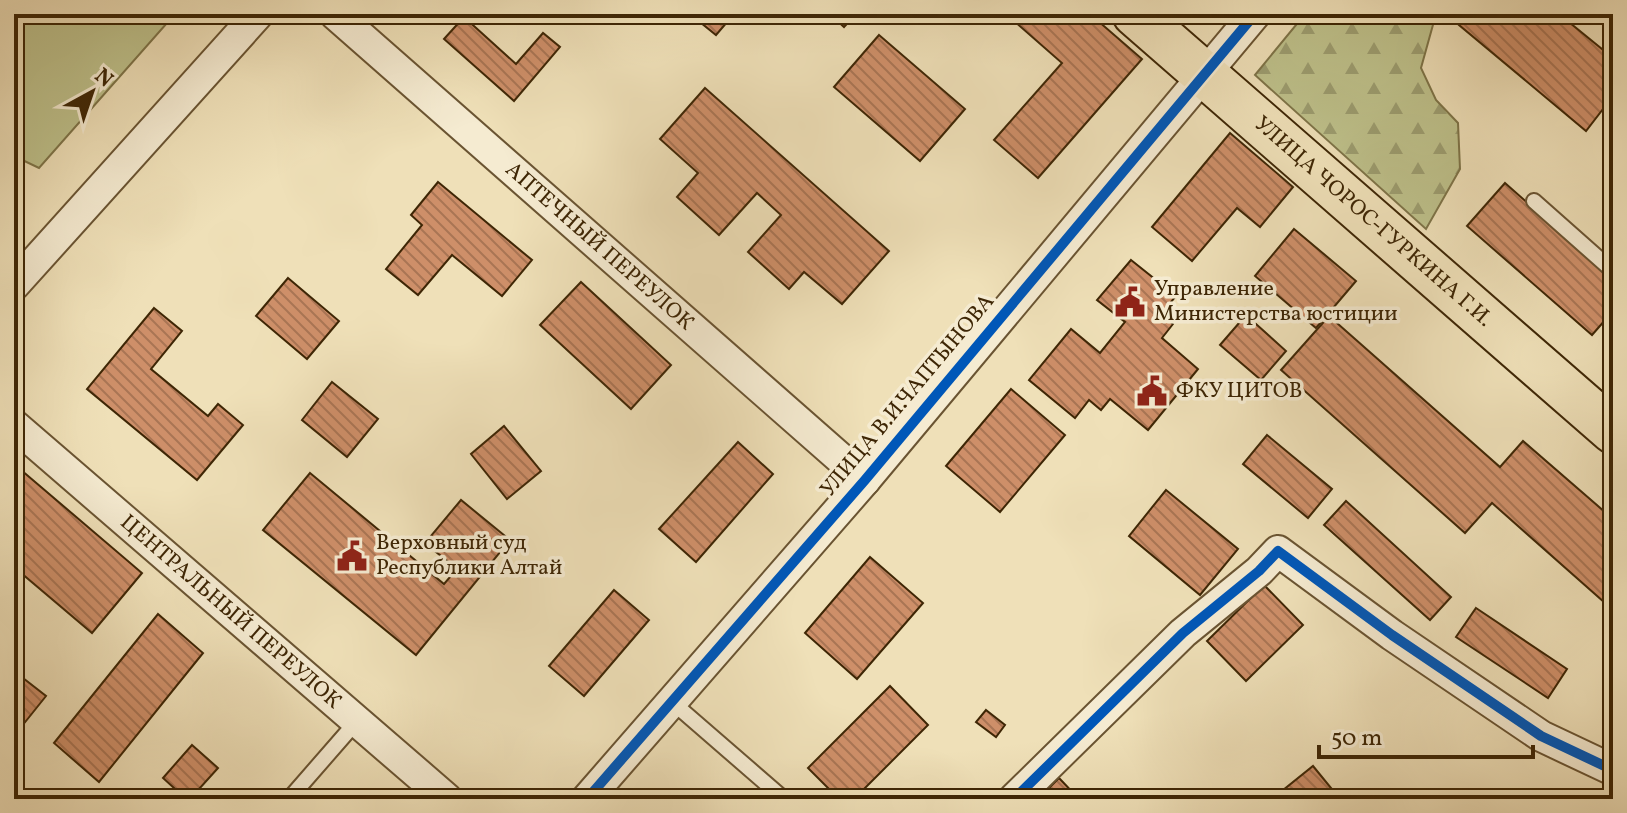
<svg xmlns="http://www.w3.org/2000/svg" width="1627" height="813" font-family="Vollkorn,serif">
<defs>
<pattern id="forest-firs" width="22" height="20" patternUnits="userSpaceOnUse" patternTransform="scale(2)"><rect width="22" height="20" fill="#bec18b"/><path d="M5 1l3.5 6h-7zM16 11l3.5 6h-7z" fill="#9c9d70"/></pattern>
<pattern id="building-back-hatch" width="6" height="6" patternUnits="userSpaceOnUse" patternTransform="scale(2)"><rect width="6" height="6" fill="#ce8f69"/><path d="M-1 5l2 2M0 0l6 6M5-1l2 2" fill="none" stroke="#a97554"/></pattern>
</defs>
<rect width="100%" height="100%" fill="#efe0b8"/>
<filter id="stains"><feTurbulence type="fractalNoise" baseFrequency=".0025" numOctaves="4"/><feColorMatrix values="0 0 0 0 .2 0 0 0 0 .09 0 0 0 0 .02 0 0 0 .5 -.17"/></filter>
<radialGradient id="worn" r=".72"><stop offset=".6" stop-color="#630" stop-opacity="0"/><stop offset="1" stop-color="#630" stop-opacity=".3"/></radialGradient>
<path fill="#bec18b" stroke="#7e7448" stroke-width="2" d="M14,14H175L39,168L14,156Z"/>
<path fill="url(#forest-firs)" stroke="#7e7448" stroke-width="2" d="M1305,14H1436L1421,68L1436,100L1458,123L1460,169L1426,229L1255,75Z"/>
<g fill="url(#building-back-hatch)" stroke="#3e2605" stroke-width="2">
<path d="M690,14H734L716,35Z"/>
<path d="M830,14H856L844,27Z"/>
<path d="M1006,14H1090L1142,59L1038,178L994,140L1062,63Z"/>
<path d="M1467,14H1559L1613,58V96L1586,131L1459,25Z"/>
<path d="M464,17L516,64L543,33L560,47L514,101L444,39Z"/>
<path d="M879,35L965,109L920,161L834,87Z"/>
<path d="M705,88L889,251L842,304L804,272L789,289L748,252L781,215L757,193L719,235L677,197L698,173L660,139Z"/>
<path d="M1230,133L1293,187L1260,227L1237,208L1192,261L1152,227Z"/>
<path d="M438,182L532,260L502,296L452,255L418,295L386,269L422,225L411,215Z"/>
<path d="M1505,183L1613,278V311L1592,335L1467,226Z"/>
<path d="M1294,229L1356,281L1316,328L1255,276Z"/>
<path d="M1131,260L1176,296L1161,314L1173,324L1162,338L1198,369L1148,430L1110,399L1101,410L1089,400L1075,418L1029,380L1071,329L1100,353L1125,322L1097,300Z"/>
<path d="M288,278L339,321L307,359L256,316Z"/>
<path d="M581,282L671,365L631,409L540,325Z"/>
<path d="M154,308L182,331L151,369L208,416L218,404L243,425L197,480L87,389Z"/>
<path d="M1246,315L1286,351L1261,380L1220,345Z"/>
<path d="M1329,316L1500,467L1523,441L1613,519V610L1492,503L1465,533L1281,370Z"/>
<path d="M332,382L378,419L347,457L302,420Z"/>
<path d="M1011,389L1065,435L1000,512L946,466Z"/>
<path d="M504,426L541,471L507,499L471,454Z"/>
<path d="M1267,435L1332,489L1308,518L1243,464Z"/>
<path d="M738,442L773,474L696,562L659,529Z"/>
<path d="M14,464L142,573L92,633L14,567Z"/>
<path d="M310,473L444,584L457,569L425,543L461,500L510,540L416,655L263,530Z"/>
<path d="M1166,490L1238,549L1200,595L1129,536Z"/>
<path d="M1346,501L1451,597L1430,620L1324,525Z"/>
<path d="M870,557L923,603L857,679L805,633Z"/>
<path d="M1264,585L1303,625L1246,681L1207,641Z"/>
<path d="M614,590L649,620L584,696L549,666Z"/>
<path d="M1476,608L1567,669L1548,698L1456,637Z"/>
<path d="M158,614L203,653L99,782L54,743Z"/>
<path d="M14,671L46,696L14,736Z"/>
<path d="M890,686L928,725L854,799H839L808,768Z"/>
<path d="M986,710L1005,725L996,737L976,722Z"/>
<path d="M192,745L218,768L190,799H186L163,778Z"/>
<path d="M1313,766L1340,799H1272Z"/>
<path d="M1059,778L1079,799H1038Z"/>
</g>
<g fill="none" stroke-linecap="round" stroke-linejoin="round">
<g stroke="#6a5432" stroke-width="18">
<g id="service">
<path d="M1534,201L1613,271"/>
<path d="M671,701L784,799"/>
<path d="M289,799L357,721"/>
</g>
</g>
<g stroke="#6a5432" stroke-width="34">
<g id="minor">
<path id="s1" d="M335,14L865,480"/>
<path d="M14,285L258,14"/>
<path id="s2" d="M14,425L447,799"/>
<path d="M587,799L865,480L1255,14"/>
<path d="M1014,799L1183,633L1259,571L1278,551L1392,635L1541,736L1613,770"/>
</g>
</g>
<g stroke="#3e2605" stroke-width="48">
<g id="primary">
<path id="s3" d="M1135,14L1613,431"/>
</g>
</g>
<use href="#service" stroke="#f5ebd1" stroke-width="14"/>
<use href="#minor" stroke="#f5ebd1" stroke-width="30"/>
<use href="#primary" stroke="#efe0b8" stroke-width="44"/>
<g stroke="#f5ebd1" stroke-width="15">
<g id="cycleway">
<path d="M587,799L865,480L1255,14"/>
<path d="M1014,799L1183,633L1259,571L1278,551L1392,635L1541,736L1613,770"/>
</g>
</g>
<use href="#cycleway" stroke="#0057b8" stroke-width="10"/>
</g>
<defs>
<g id="civic-bare" transform="scale(2.4)"><path d="M-.6-6.5H3V-4.5H.6V-3L4-1V1h2V6H-6V1h2V-1L-.6-3ZM-1.2 2.5V6h2.4V2.5Z" fill="#8f2418" stroke="#f5ebd1" stroke-width="2.5" paint-order="stroke"/></g>
</defs>
<g fill-rule="evenodd">
<use href="#civic-bare" x="1130" y="302"/>
<use href="#civic-bare" x="1152" y="391"/>
<use href="#civic-bare" x="352" y="556"/>
</g>
<g text-anchor="middle" dominant-baseline="central" stroke-width="7" stroke-linejoin="round" paint-order="stroke">
<g font-size="22" fill="#3e2605" stroke="#f5ebd1">
<text stroke="none"><textPath href="#s3" startOffset="316">УЛИЦА ЧОРОС-ГУРКИНА Г.И.</textPath></text>
<text stroke="none"><textPath href="#s1" startOffset="352">АПТЕЧНЫЙ ПЕРЕУЛОК</textPath></text>
<text transform="translate(908 396) rotate(-50)">УЛИЦА В.И.ЧАПТЫНОВА</text>
<text stroke="none"><textPath href="#s2" startOffset="286">ЦЕНТРАЛЬНЫЙ ПЕРЕУЛОК</textPath></text>
</g>
<g font-size="22" fill="#3e2605" stroke="#f5ebd1" text-anchor="start">
<text x="1154" y="289">Управление<tspan x="1154" dy="25">Министерства юстиции</tspan></text>
<text x="1176" y="391">ФКУ ЦИТОВ</text>
<text x="376" y="543">Верховный суд<tspan x="376" dy="25">Республики Алтай</tspan></text>
</g>
</g>
<rect width="1627" height="813" fill="none" stroke="#efe0b8" stroke-width="48"/>
<rect x="16" y="16" width="1595" height="781" fill="none" stroke="#3e2605" stroke-width="4"/>
<rect x="24" y="24" width="1579" height="765" fill="none" stroke="#3e2605" stroke-width="2"/>
<g transform="translate(92 92) rotate(40)" stroke="#f5ebd1" stroke-width="6" paint-order="stroke">
<path d="M0-6L14 30L0 20L-14 30Z" fill="#3e2605"/>
<text y="-12" font-size="22" font-weight="bold" text-anchor="middle" fill="#3e2605">N</text>
</g>
<path d="M1319 745v12h214v-12" fill="none" stroke="#3e2605" stroke-width="4"/>
<text x="1331" y="745" font-size="24" fill="#3e2605" stroke="#f5ebd1" stroke-width="6" paint-order="stroke">50 m</text>
<rect width="100%" height="100%" filter="url(#stains)"/>
<rect width="100%" height="100%" fill="url(#worn)"/>
</svg>
